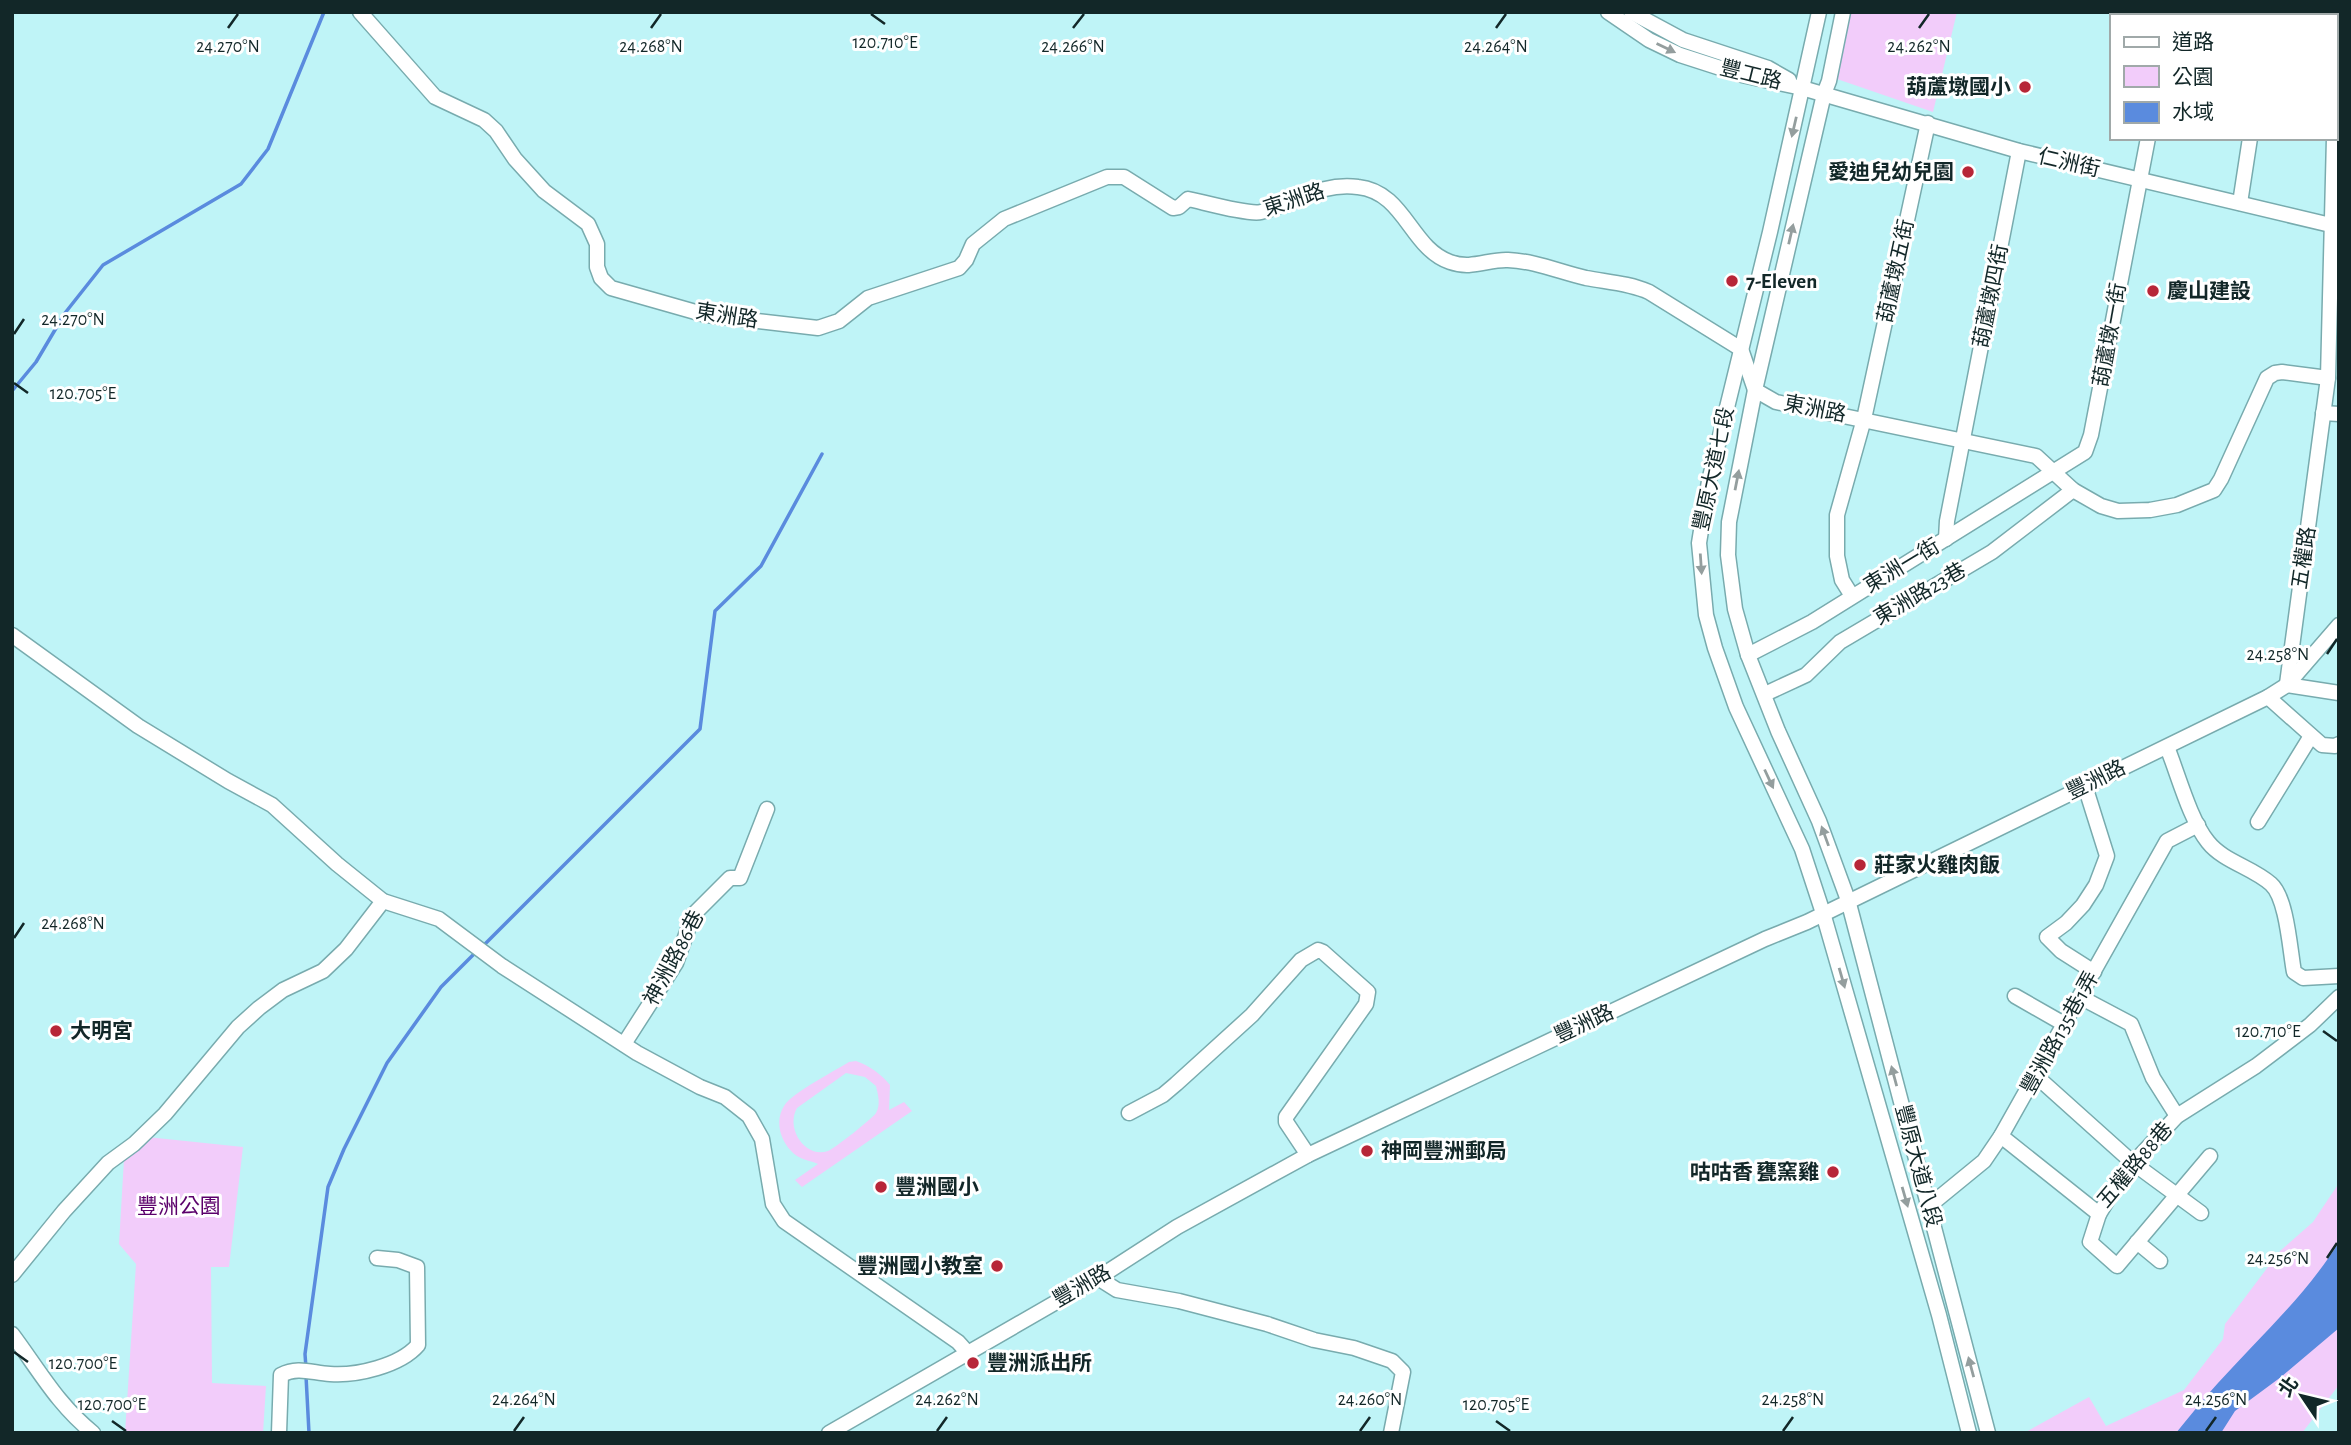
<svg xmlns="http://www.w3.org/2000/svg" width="2351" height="1445" font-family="'Alegreya Sans','Noto Sans TC',sans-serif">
<rect width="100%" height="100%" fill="#bff4f7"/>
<g fill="#f2ccfa" fill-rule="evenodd">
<path d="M1850,12H1957L1933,112L1834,78Z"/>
<path d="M856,1061C870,1066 881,1074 890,1085L889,1110L904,1102L912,1111L802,1187L795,1180L818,1164C812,1161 803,1160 797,1156C779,1143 772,1116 789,1100C805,1086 831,1073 849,1062ZM846,1073L865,1077L876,1086C878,1095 881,1104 876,1113C872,1119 835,1148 828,1151C806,1159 785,1129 797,1108Z"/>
<path d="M147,1137L243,1147L229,1267H211L212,1383L266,1386L263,1433H125L136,1264L119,1244L124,1159Z"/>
<path d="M2339,1183V1385L2302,1433H2024L2089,1397L2106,1426L2184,1390L2223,1339L2225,1324L2280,1251L2313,1222Z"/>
</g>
<path fill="#5a8bde" d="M2339,1242V1328L2281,1377L2235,1411L2221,1433H2176C2190,1416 2203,1399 2218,1383C2260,1337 2306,1295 2339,1242Z"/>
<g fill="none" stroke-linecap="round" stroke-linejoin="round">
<g stroke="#5a8bde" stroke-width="3.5">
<path d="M12,391L36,362L65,313L103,265L241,184L268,149L324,12"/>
<path d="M483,946L700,729L715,611L761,566L822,454"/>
<path d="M306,1368L305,1354L328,1187L344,1149L387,1063L441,987L477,951"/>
<path d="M306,1376L309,1433"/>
</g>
<g stroke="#78abae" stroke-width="17">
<g id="minor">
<path d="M360,12L435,97L484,120L496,131L515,159L544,191L588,224L597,244V267L601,278L611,288L706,315L818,328L839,321L868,298L959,268L966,260L973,244L1004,219L1107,177H1124L1173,208L1179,207L1188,199C1203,202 1249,215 1261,212C1295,203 1321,182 1358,187C1405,192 1410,248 1450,262C1472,270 1488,259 1508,260C1535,261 1560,272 1586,278C1607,282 1629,283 1649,292L1741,349L1755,390L1776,402L2036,456L2073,490L2101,506L2118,511L2150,510L2177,505L2214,490L2221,479L2267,378L2275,373L2282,372L2328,378"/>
<path d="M1608,12L1649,40L1680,55L1742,75L1802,88L2019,151L2339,227"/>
<path d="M1631,12L1683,40L1768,68L1789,80"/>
<path d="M1819,12L1770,232L1709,481L1699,543L1706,615L1715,648L1736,707L1802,849L1823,913L1939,1315L1969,1433"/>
<path d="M1843,12L1829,81L1824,94L1755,390L1729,522L1728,555L1735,609L1748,655L1778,731L1819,821L1848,900L1988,1433"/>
<path d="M2172,16L2173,12"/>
<path d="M2270,16L2271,12"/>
<path d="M2335,71L2339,38"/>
<path d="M2240,203L2250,138"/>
<path d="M2323,413L2339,414"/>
<path d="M1946,539L1947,521L2019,151"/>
<path d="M1852,596L1842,580L1837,556V515L1864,419L1928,123"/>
<path d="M12,635L138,726L228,781L272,805L337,864L383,901L439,919L502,966L637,1053L700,1087L725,1097L749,1116L762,1139L773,1204L784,1221L958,1342L967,1352"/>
<path d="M1748,655L1812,622L2085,452L2091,435L2148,138"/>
<path d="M2287,684L2328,378L2334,138"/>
<path d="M2287,685L2339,693"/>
<path d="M1765,694L1806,675L1840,642L1992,552L2073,490"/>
<path d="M2268,697L2322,745L2335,746L2339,744"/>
<path d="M2167,747C2178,774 2190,820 2208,842C2224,862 2252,867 2271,884C2287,898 2290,951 2294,972L2303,978L2339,976"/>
<path d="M2085,786L2107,856L2096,885L2083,905L2066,923L2047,937L2061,951L2094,972"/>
<path d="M2258,822L2311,736"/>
<path d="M2015,996L2064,1024"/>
<path d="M2080,997L2131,1024L2153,1078L2177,1116"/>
<path d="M624,1044L676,963L693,915L730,878H740L767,809"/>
<path d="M2036,1076L2133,1163L2201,1213"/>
<path d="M1129,1113L1163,1095L1176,1084L1252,1015L1301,960L1318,950L1323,952L1368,992L1366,1004L1286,1117V1122L1308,1155"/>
<path d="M2001,1136L2099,1214L2124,1173L2177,1116L2256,1066L2310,1025L2339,997"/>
<path d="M1929,1206L1984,1161L2001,1136L2167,841L2198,825"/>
<path d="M2099,1214L2090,1242L2117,1266L2210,1156"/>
<path d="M2137,1242L2160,1261"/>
<path d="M12,1275L64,1211L108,1163L134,1144L165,1114L238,1027L259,1008L283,990L323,971L346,949L383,901"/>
<path d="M1098,1278L1117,1290L1179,1301L1267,1324L1314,1340L1354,1348L1392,1361L1403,1372L1391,1433"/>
<path d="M12,1334C39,1370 57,1404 93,1433"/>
<path d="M279,1433L281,1375C298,1366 312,1373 330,1374C356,1376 400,1366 418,1345L417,1267L398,1260L377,1258"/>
<path d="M829,1433L1098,1278L1177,1227L1308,1155L1765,939L1807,922L2268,697L2287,685L2339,625"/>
</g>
</g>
<use href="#minor" stroke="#fff" stroke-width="14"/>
</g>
<defs><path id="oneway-solid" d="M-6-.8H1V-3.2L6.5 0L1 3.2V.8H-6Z" transform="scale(1.75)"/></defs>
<g fill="#949e9e">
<use href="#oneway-solid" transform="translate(1666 48) rotate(26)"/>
<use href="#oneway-solid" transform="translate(1794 127) rotate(103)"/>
<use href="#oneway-solid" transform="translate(1791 234) rotate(-77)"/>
<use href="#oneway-solid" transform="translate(1737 480) rotate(-79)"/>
<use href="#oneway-solid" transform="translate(1701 564) rotate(86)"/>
<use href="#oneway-solid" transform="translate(1769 779) rotate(65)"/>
<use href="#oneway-solid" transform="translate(1825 836) rotate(-110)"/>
<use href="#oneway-solid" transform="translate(1842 978) rotate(74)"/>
<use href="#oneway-solid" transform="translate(1894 1076) rotate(-105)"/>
<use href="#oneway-solid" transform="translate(1905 1197) rotate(74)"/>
<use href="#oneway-solid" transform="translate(1971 1367) rotate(-105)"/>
</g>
<path fill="none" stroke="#122728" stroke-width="2.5" d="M871,14L885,24M228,28L238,14M651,28L661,14M1073,28L1084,14M1496,28L1506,14M1919,28L1929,14M14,334L24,319M14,383L28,393M2327,654L2337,639M14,938L24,923M2323,1031L2337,1041M2327,1258L2337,1243M14,1352L28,1362M112,1421L126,1431M1496,1421L1510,1431M514,1431L524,1417M937,1431L947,1417M1360,1431L1370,1417M1783,1431L1793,1417M2206,1431L2216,1417"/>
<g fill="#b72638" stroke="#fff" stroke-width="2.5">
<circle cx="2025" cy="87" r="7"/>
<circle cx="1968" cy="172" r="7"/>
<circle cx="1732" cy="281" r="7"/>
<circle cx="2153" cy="291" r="7"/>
<circle cx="1860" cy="865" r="7"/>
<circle cx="56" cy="1031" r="7"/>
<circle cx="1367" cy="1151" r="7"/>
<circle cx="1833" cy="1172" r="7"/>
<circle cx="881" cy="1187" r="7"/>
<circle cx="997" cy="1266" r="7"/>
<circle cx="973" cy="1363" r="7"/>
</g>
<g text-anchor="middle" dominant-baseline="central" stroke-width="6" stroke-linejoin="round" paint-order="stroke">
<g font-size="21" fill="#122728" stroke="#fff">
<text transform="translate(1751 75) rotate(14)">豐工路</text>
<text transform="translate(2069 163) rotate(13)">仁洲街</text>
<text transform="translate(1294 200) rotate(-18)">東洲路</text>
<text transform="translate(1896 271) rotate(-78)">葫蘆墩五街</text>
<text transform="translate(1991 296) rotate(-79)">葫蘆墩四街</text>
<text transform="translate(727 316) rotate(9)">東洲路</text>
<text transform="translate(2110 335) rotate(-80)">葫蘆墩一街</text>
<text transform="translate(1815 409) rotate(11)">東洲路</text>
<text transform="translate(1714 469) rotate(-78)">豐原大道七段</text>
<text transform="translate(2304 558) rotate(-82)">五權路</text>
<text transform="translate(1902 566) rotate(-31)">東洲一街</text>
<text transform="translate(1920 594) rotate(-30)">東洲路23巷</text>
<text transform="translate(2096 780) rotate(-26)">豐洲路</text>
<text transform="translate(674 958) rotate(-62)">神洲路86巷</text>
<text transform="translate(1584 1024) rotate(-25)">豐洲路</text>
<text transform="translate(2060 1033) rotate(-61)">豐洲路135巷1弄</text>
<text transform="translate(2135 1165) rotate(-50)">五權路88巷</text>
<text transform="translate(1918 1166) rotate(75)">豐原大道八段</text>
<text transform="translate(1082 1286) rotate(-30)">豐洲路</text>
</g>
<g font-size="21" font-weight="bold" fill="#122728" stroke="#fff" text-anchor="start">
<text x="2011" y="87" text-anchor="end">葫蘆墩國小</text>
<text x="1954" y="172" text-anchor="end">愛迪兒幼兒園</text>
<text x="1746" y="281">7-Eleven</text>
<text x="2167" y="291">慶山建設</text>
<text x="1874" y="865">莊家火雞肉飯</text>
<text x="70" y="1031">大明宮</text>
<text x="1381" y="1151">神岡豐洲郵局</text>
<text x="1819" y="1172" text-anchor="end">咕咕香 甕窯雞</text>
<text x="895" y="1187">豐洲國小</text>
<text x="983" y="1266" text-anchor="end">豐洲國小教室</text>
<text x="987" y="1363">豐洲派出所</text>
</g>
<g font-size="21" fill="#5b006b" stroke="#fff">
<text x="179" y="1206">豐洲公園</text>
</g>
</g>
<g font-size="18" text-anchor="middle" fill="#122728" stroke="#fff" stroke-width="6" stroke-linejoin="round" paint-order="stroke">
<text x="885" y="48">120.710°E</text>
<text x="228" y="52">24.270°N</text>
<text x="651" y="52">24.268°N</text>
<text x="1073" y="52">24.266°N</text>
<text x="1496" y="52">24.264°N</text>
<text x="1919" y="52">24.262°N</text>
<text x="73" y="325">24.270°N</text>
<text x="83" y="399">120.705°E</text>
<text x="2278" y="660">24.258°N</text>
<text x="73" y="929">24.268°N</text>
<text x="2268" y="1037">120.710°E</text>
<text x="2278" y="1264">24.256°N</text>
<text x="83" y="1369">120.700°E</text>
<text x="524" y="1405">24.264°N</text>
<text x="947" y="1405">24.262°N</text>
<text x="1370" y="1405">24.260°N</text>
<text x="1793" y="1405">24.258°N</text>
<text x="2216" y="1405">24.256°N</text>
<text x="112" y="1410">120.700°E</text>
<text x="1496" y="1410">120.705°E</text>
</g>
<rect width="2351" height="1445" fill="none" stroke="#122728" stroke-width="28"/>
<rect x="2110" y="14" width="228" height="126" fill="#ffffff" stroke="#a0a9a9" stroke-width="2"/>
<rect x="2124" y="37" width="35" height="10" fill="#ffffff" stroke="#a0a9a9" stroke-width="2"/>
<text x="2172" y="49" font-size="21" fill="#122728">道路</text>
<rect x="2124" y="66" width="35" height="21" fill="#f2ccfa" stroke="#a0a9a9" stroke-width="2"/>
<text x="2172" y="84" font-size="21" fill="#122728">公園</text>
<rect x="2124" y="102" width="35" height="21" fill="#5a8bde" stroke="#a0a9a9" stroke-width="2"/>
<text x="2172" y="119" font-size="21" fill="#122728">水域</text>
<g transform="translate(2302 1396) rotate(305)" stroke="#ffffff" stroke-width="5" paint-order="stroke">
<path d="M0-5L12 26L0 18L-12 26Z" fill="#122728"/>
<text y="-10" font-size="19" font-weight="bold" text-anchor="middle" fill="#122728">北</text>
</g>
</svg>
